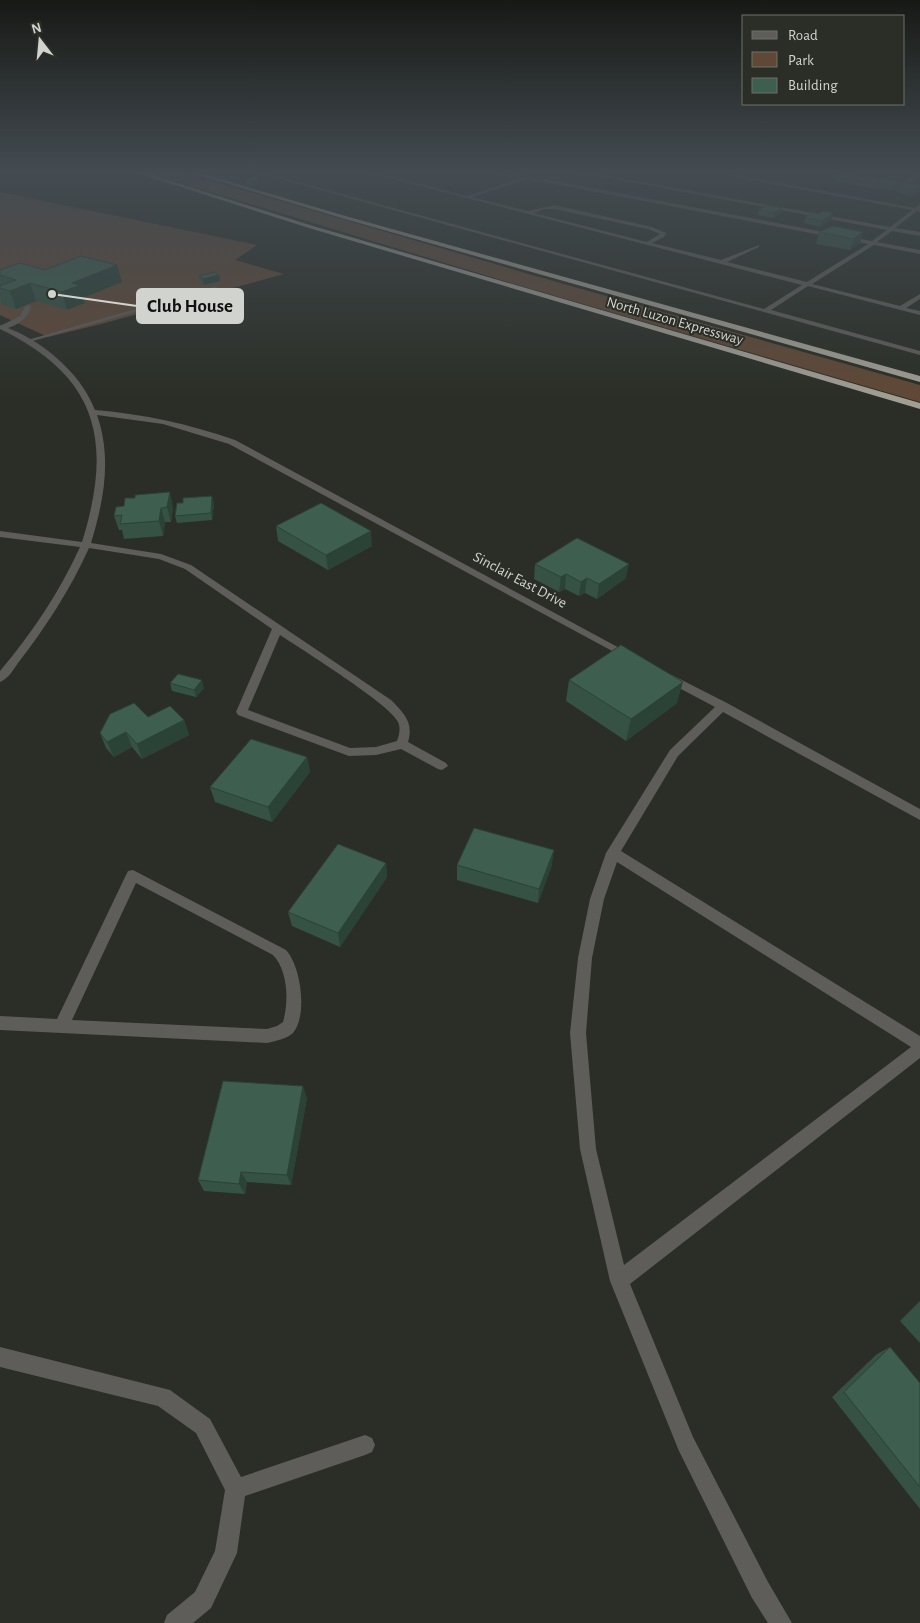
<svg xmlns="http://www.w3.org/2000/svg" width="920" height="1623" font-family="'Alegreya Sans',sans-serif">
<rect width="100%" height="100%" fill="#2a2e26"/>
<g fill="#604836">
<path d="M145,172H182L532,275L920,385V402L511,283Z"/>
<path d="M0,192L257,245L235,260L284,274L101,324L48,337L0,315Z"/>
</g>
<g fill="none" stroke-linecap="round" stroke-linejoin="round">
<g fill="#5e5d59" fill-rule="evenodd">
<path d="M918,172L920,175L906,185H902V183Z"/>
<path d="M216,286L218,289L29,342L24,341Z"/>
<path d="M26,305L31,306C29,319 13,329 0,329V326L20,316Z"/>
</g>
<g fill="#5e5d59" fill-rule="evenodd">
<path d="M255,172H262L764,309L802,285L366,172H374L467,196L522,178L498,172H508L872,241L887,230L577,172H587L890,227L912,210L745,179L722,172L915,208L920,204V212L917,211L895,228L920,232V236L892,231L877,242L920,250V254L874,245L812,284L900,306L920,294V299L906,308L920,311V315L808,286L771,310L920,351V355ZM528,179L868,244L807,282L727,262L759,247V245L721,260L652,243L664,237L666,233L652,227L554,205L528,211L472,197ZM545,209H554L648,229L660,234L647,242L534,213Z"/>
<path d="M827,172L858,176L856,177Z"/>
<path d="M0,325C39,338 80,371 95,410C144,414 189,424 235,440L636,657L631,660L627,659L229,444L163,424L97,415C112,458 104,500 91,543L161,554L191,565L391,700C404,713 414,723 408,742L446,763L448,766L442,770L438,769L401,749L376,755L349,756L238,715L236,712L272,629L185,569L159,559L89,548C70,590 46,627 18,663C14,669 8,679 0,682V671C32,633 59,593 80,547L0,537V531L82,542C113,442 99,377 0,329ZM280,635C301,649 391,705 398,722C401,729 399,735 397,741L376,747L350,748L248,710Z"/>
<path d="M668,673L727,703L920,809V820L723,712L678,756L621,851L920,1036V1058L630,1284L693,1437L768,1582L792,1623H768L752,1598L679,1451L610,1281L580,1149L570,1033L578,958L590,899L606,853L670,750L715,707L664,680L663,677L664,674ZM617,862L911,1047L624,1265L596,1149L586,1033L592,958L604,899Z"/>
<path d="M133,870L286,950C301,966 308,1015 293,1033C287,1039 275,1041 267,1043L0,1030V1016L57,1019L126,875L128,871ZM136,883L273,955C288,971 289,1001 283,1022L277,1026L267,1029L72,1020Z"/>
<path d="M0,1347L170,1390L210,1419L241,1477L365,1435L372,1438L375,1445L372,1452L365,1455L245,1496L237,1553L211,1608L193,1623H164L167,1615L195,1592L215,1551L225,1490L196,1433L158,1406L0,1367Z"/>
</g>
<g fill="#a19e94" fill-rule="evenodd">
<path d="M134,172H143L313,226L920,403V409L309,228Z"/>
<path d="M188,172H197L349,217L920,376V382L345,219Z"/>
</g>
</g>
<g fill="#355244">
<path d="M835,176L859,177L900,186L920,185L913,196L896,192L897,188L892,191L874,188V187L873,188L854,185V183L853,184L834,181Z"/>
<path d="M245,179H259L260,184L252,186L246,184Z"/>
<path d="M782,208L781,213L773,218L758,215L759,210Z"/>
<path d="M805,218L832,219L820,227L804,223Z"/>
<path d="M819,232H863L860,243L850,250L816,244Z"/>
<path d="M0,270H45L122,282L83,298L85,303L67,310L36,301L16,309L2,305L0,298Z"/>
<path d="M219,275L220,281L204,285L200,282L199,276Z"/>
<path d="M214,503L212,520L177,523L175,516Z"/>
<path d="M116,507H173L171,522H165L163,536L124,539L122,530H119L114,516Z"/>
<path d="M276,526L372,546L328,570L278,541Z"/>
<path d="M535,564L626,578L597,599L585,593L579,596L565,589L559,592L534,579Z"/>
<path d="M569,680L677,703L626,741L566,701Z"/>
<path d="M170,683L204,688L196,697L172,691Z"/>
<path d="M148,717L184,720L189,735L142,759L132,747L114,757L106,748L100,733Z"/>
<path d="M307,757L310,772L272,822L215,802L210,787Z"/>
<path d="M386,863L387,877L340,947L292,926L288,912Z"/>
<path d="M457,865H552L538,903L457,880Z"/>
<path d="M307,1098L291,1185L247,1182L245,1194L204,1191L198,1180Z"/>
<path d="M920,1301V1343L900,1321Z"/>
<path d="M890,1347L920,1383V1509L832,1397L877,1354Z"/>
</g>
<g fill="#2b4237">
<path d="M259,179L260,184L252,186V181Z"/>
<path d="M901,182L900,187H898L897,188L892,191L894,186Z"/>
<path d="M920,187V191L913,196L915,190Z"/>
<path d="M782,208L781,213L773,218L774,213Z"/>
<path d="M833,213L832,219L820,227L822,221Z"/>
<path d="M863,232L860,243L850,250L854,239Z"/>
<path d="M117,265L122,282L83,298L85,303L67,310L62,292L72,283Z"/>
<path d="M219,275L220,281L204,285L203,279Z"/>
<path d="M30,283L36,301L16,309L10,291Z"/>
<path d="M170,492L173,507L171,522L167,507Z"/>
<path d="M212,496L214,503L212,520L211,513Z"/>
<path d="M161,508L165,522L163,536L159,521Z"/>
<path d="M371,531L372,546L328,570L326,555Z"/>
<path d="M629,564L626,578L597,599L599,584Z"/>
<path d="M566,574L565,589L559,592L561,577Z"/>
<path d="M587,578L585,593L579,596L581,582Z"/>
<path d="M202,680L204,688L196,697L194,690Z"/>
<path d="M683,682L677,703L626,741L631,719Z"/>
<path d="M184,720L189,735L142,759L137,744Z"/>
<path d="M126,732L132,747L114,757L107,742Z"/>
<path d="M307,757L310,772L272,822L268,807Z"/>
<path d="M554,850L552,865L538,903L539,889Z"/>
<path d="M386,863L387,877L340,947L338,933Z"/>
<path d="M303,1086L307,1098L291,1185L287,1175Z"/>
<path d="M241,1172L247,1182L245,1194L239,1184Z"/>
</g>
<g fill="#3e5f4f" stroke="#2b4237">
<path d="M841,172L859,175L854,179L835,176Z"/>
<path d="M861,176L880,179L874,183L855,180Z"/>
<path d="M253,177L259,179L252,181L245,179Z"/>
<path d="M883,178L901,182L894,186L875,183Z"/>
<path d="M905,182L920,185V187L915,190L898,187Z"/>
<path d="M767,205L782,208L774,213L759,210Z"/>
<path d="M822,211L833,213L822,221L805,218L813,212L819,214Z"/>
<path d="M833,226L863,232L854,239L819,232Z"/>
<path d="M81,256L117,265L72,283L80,285L62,292L30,283L10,291L0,288V286L16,280L0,275V270L20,263L45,270Z"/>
<path d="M215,272L219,275L203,279L199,276Z"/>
<path d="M170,492L167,507L161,508L159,521L120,524L122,515L114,516L116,507L124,506L125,498H135V495Z"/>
<path d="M212,496L211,513L175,516L177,503H183V498Z"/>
<path d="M321,503L371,531L326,555L276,526Z"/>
<path d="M577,538L629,564L599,584L587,578L581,582L566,574L561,577L535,564Z"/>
<path d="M621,645L683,682L631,719L569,680Z"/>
<path d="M178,674L202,680L194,690L170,683Z"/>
<path d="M134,703L148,717L170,706L184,720L137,744L126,732L107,742L100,733L110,714Z"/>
<path d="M251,739L307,757L268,807L210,787Z"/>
<path d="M474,828L554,850L539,889L457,865Z"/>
<path d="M338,844L386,863L338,933L288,912Z"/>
<path d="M223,1081L303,1086L287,1175L241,1172L239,1184L198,1180Z"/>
<path d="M890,1347L920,1383V1487L844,1392Z"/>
</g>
<linearGradient id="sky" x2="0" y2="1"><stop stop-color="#171915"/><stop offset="0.43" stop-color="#444c52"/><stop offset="1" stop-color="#444c52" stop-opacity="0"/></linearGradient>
<rect width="920" height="399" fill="url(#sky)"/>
<g text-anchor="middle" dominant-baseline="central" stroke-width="4" stroke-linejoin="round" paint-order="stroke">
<g font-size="15" fill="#d0d3ce" stroke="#2a2e26">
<text transform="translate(675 321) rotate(16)">North Luzon Expressway</text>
<text transform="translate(520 580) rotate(28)">Sinclair East Drive</text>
</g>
</g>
<path fill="none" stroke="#d0d3ce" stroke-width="2" d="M52 294L137 306"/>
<circle fill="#d0d3ce" stroke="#2a2e26" stroke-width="2" cx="52" cy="294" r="5"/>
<rect fill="#d0d3ce" stroke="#d0d3ce" stroke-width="2" x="137" y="289" width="106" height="34" rx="5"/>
<g font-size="19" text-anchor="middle" font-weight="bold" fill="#111">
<text x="190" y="312">Club House</text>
</g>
<rect x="742" y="15" width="162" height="90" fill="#2a2e26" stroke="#6c7069"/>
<rect x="752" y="31" width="25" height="8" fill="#5e5d59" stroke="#6c7069"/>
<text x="788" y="40" font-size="15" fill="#d0d3ce">Road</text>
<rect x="752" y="52" width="25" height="15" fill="#604836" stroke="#6c7069"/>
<text x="788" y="65" font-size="15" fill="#d0d3ce">Park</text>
<rect x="752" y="78" width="25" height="15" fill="#3e5f4f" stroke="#6c7069"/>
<text x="788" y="90" font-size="15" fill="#d0d3ce">Building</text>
<g transform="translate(40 40) rotate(344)" stroke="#2a2e26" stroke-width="4" paint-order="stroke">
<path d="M0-4L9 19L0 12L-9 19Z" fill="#d0d3ce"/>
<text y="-8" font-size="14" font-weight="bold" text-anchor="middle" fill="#d0d3ce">N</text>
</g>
</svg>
